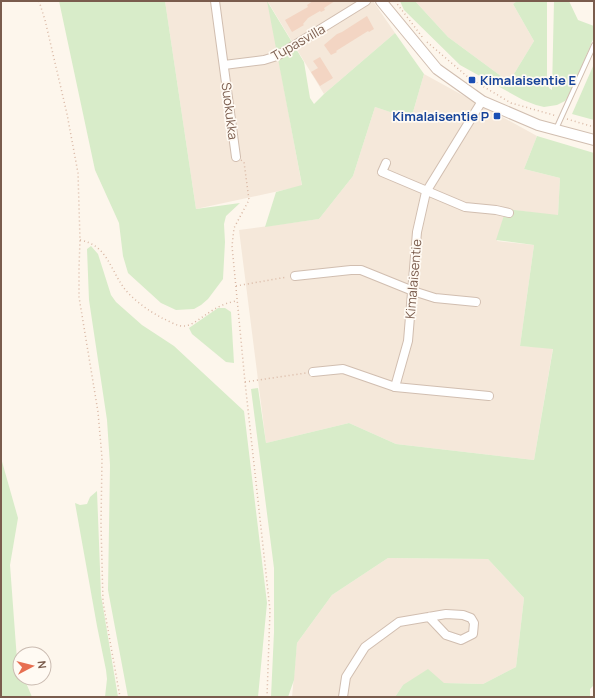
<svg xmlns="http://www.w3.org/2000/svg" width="595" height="698" font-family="Manrope,sans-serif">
<rect width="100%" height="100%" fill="#fdf6ec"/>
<g fill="#f5e8da">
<path d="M165,1H373L395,33L324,94L268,2L302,186L196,209Z"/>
<path d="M415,1H517L513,4L534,41L509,82L448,37Z"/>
<path d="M424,74L537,136L524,169L560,178L558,216L506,209L497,241L534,245L520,346L553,348L534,460L396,444L349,423L266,443L239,230L319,219L353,176L375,107L411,119Z"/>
<path d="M388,558L488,559L524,598L516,667L483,684L444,683L403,685L395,697H292L297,643L332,595Z"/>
</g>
<g fill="#d8ecc9">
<path d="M59,1H165L196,209L240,203L226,216L224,224L225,242L223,279L208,299L201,305L194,309L176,310L161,303L128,273L123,256L119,223L95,170Z"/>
<path d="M267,1L304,62L310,98L314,104L324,94L395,33L424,74L411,119L375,107L353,176L319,219L265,227L276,192L302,185Z"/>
<path d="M400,1H415L448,37L509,82L534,41L513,4L517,1H547V79L549,88L552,90L554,1H569L578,20L594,26V37L570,94L565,101L557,105L544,107L536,105L523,100L460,65L404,10Z"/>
<path d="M594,64V120L572,114Z"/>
<path d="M537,136L594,153V685L590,689V697H395L403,685L428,669L444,683L483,684L516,667L524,598L488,559L388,558L332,595L297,643L294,680L288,697H271L274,632V568L251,389L258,388L266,443L349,423L396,444L534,460L553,349L520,346L534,245L496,240L506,209L558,215L560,178L524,169Z"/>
<path d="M91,246L98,254L111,295L116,302L142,325L174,346L244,411L267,603L258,697H128L108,590L110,465L107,420L89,300L87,249Z"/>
<path d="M218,308H225L231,312L234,363L226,362L192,334L189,328Z"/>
<path d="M1,458L18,518L10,565L17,660L20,669V678H24L32,697H1Z"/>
<path d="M97,491L101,595L118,697H105L107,679L106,670L97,626L75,503L80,505L87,504L90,497Z"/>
</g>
<g fill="#f3d5c3">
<path d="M313,1H335L324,8L325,10L321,12L320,11L308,18L303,24L304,25L292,32L285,20L308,7L307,5Z"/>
<path d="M367,16L374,29L369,32L368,31L336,51L337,52L331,55L324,45L337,34L342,32Z"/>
<path d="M320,57L333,78L320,86L311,72L318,68L313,61Z"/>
</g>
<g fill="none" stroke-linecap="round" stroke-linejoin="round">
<g stroke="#d1beb0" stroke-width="6">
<path id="service" d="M556,129L594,45"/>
</g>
<g stroke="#d1beb0" stroke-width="10">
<g id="minor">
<path d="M215,1L236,157"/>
<path d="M224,65L264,60L277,56L366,1"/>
<path d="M386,163L382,172L465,207L496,210L509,213"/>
<path d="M295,276L351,270H361L413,291L435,298L476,302"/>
<path d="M313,372L343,369L395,387L408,341L417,232L426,192L482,101"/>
<path d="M395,387L489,396"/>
<path d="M343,697L346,677L365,647L399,622L446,614L463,615L471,618L474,623L473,634L461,640L446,635L429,617"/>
</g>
</g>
<g stroke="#d1beb0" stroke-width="12">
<path id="tertiary" d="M381,1L437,69L482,101L538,125L594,140"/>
</g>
<g stroke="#d9b8a5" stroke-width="1.5" stroke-dasharray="1 3" stroke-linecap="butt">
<path d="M39,1L45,20L67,114L78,173L80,240L79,268V297L98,412L102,458L101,524L103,602L120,697"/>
<path d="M395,1L423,38"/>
<path d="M427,42L469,78L511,103L557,116"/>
<path d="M567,119L594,127"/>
<path d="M241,160L244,162L249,200L234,228L232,246L245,382L270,610L267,697"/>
<path d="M80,240C107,245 110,269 124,288C133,300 149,311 162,318C169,321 178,327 185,326C193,325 200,318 207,314C215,308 227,302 237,301"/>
<path d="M236,286L287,277"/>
<path d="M245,382L306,373"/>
</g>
<use href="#service" stroke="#fff" stroke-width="4"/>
<use href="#minor" stroke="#fff" stroke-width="8"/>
<use href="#tertiary" stroke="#fff" stroke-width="10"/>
</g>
<g fill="#1a4fb4" stroke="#fffaf3" stroke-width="1.5">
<rect x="468" y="76" width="8" height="8" rx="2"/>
<rect x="493" y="112" width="8" height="8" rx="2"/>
</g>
<g text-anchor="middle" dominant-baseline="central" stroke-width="3.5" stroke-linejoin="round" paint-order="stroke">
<g font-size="13" fill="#7a5c4d" stroke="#fffaf3">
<text transform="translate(298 42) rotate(-30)">Tupasvilla</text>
<text transform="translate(230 111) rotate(83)">Suokukka</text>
<text transform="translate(413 279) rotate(-85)">Kimalaisentie</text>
</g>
<g font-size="13" font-weight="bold" fill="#164399" stroke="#fffaf3" text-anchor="start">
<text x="480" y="80">Kimalaisentie E</text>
<text x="489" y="116" text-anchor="end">Kimalaisentie P</text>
</g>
</g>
<rect width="595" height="698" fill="none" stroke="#7a5c4d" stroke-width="4"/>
<g transform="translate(32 666) rotate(83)"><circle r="19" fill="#fffaf3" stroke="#cabbb1"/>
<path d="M0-3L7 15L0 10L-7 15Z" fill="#e76f51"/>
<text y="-6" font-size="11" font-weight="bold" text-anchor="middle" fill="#7a5c4d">N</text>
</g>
</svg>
